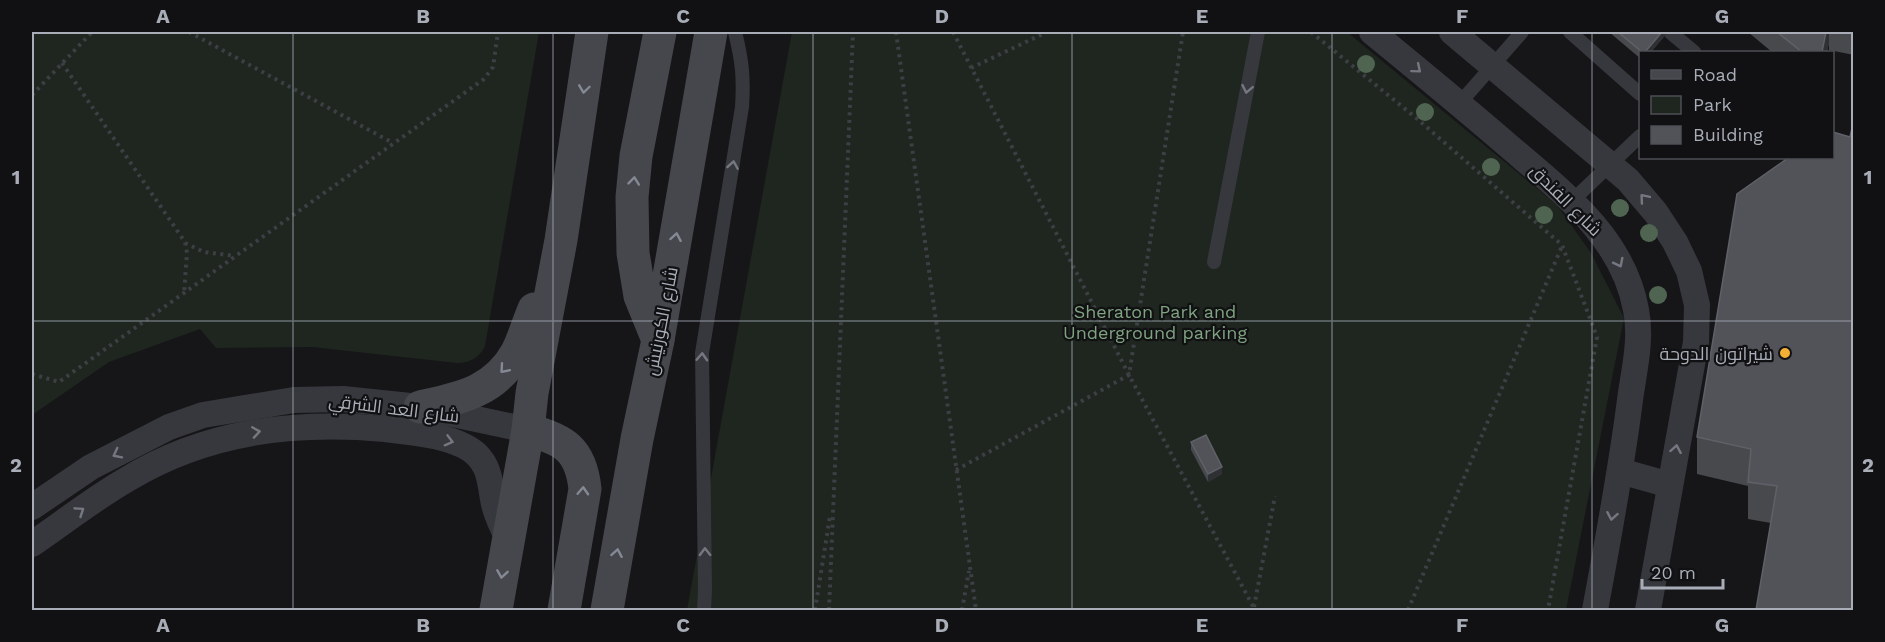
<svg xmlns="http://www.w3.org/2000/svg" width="1885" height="642" font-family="'Work Sans',Cairo,sans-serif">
<rect width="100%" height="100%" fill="#161618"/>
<g fill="#1e261f">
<path d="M32,32H539L485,346C479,358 470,363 457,363L312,347L216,348L200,329L109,362L32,415Z"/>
<path d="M792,32H1347L1557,205L1591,253L1624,318L1566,610H687Z"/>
</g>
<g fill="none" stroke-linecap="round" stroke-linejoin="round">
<g stroke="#3d3f44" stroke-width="4" stroke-dasharray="3 4.5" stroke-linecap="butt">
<path d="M189,32L393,143"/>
<path d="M896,32L976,610"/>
<path d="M953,32L1129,375L1255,610"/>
<path d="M1311,32L1415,117L1562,245L1597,337L1548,610"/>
<path d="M62,63L185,242L187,253L184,294"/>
<path d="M971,68L1047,32"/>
<path d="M32,95L92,32"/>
<path d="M185,243L204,252L235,256"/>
<path d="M32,374L59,382L484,79L493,67L498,32"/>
<path d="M956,470L1129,375L1183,32"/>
<path d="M1254,607L1275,496"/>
<path d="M815,610L830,516"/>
<path d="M829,610L853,32"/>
<path d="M962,610L969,571"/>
<path d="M1408,610L1562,246"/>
</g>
<g stroke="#37383d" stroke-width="14">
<path d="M1570,32L1640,94"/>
<path d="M1670,32L1694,52"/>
<path d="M1459,104L1522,32"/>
<path d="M1572,201L1640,136"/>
<path d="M1214,262L1258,32"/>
<path d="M704,610L705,590L702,353L742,107C744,78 742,60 735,32"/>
</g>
<g stroke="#37383d" stroke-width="26">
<path d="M1372,32C1416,68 1461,105 1504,142C1558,189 1623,235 1636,310C1642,339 1634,370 1630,400C1621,471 1608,540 1595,610"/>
<path d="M1452,32L1628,180L1656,213L1675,242L1689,271L1697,305L1696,342L1648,610"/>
<path d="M1620,471L1670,485"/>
<path d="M32,507L91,467L169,427L203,415L294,400L343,399L420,407L528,430"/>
<path d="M32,544C63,523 93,499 126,480C206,431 294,421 385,429C412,432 456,436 476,454C491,468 490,486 494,504C497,517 502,527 508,538"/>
</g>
<g stroke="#45474d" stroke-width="33">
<path d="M658,340L640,296L633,253L632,197L636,156L660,32"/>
<path d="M420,407C460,398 495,392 517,352C524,338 528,323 534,309"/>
<path d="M528,430C564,439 581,450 585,489L564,610"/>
<path d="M496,610L528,430L532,393L561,240L592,32"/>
<path d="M607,610L637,439L658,340L711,32"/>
</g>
</g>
<g fill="#506452">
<circle cx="1366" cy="64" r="9"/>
<circle cx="1425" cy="112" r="9"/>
<circle cx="1491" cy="167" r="9"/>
<circle cx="1620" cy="208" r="9"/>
<circle cx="1544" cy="215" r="9"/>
<circle cx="1649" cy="233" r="9"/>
<circle cx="1658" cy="295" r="9"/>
</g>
<g fill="#47494d">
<path d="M1609,32H1668L1651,52H1641V59Z"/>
<path d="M1748,32H1854V55L1829,50V43L1827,52H1772Z"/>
<path d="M1850,137L1771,523L1748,519V486L1697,474V437Z"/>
<path d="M1191,442L1222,474L1208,482L1191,450Z"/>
</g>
<g fill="#2f3033">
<path d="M1662,32H1668L1651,52H1645Z"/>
<path d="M1826,32H1829V43L1827,52H1822Z"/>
<path d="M1222,467V474L1208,482V474Z"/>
</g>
<g fill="#525359" stroke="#5f6168" stroke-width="1.5">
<path d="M1618,32H1662L1645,52H1642Z"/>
<path d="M1777,32H1826L1822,52H1802Z"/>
<path d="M1854,119V610H1756L1777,486L1748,482L1751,449L1697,437L1737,194L1788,158H1833V132L1850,137Z"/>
<path d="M1206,435L1222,467L1208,474L1191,442Z"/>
</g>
<defs><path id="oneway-chevron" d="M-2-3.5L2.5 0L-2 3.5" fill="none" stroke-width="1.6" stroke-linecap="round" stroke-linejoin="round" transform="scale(1.5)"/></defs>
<g stroke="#757881">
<use href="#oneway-chevron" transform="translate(1417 69) rotate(40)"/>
<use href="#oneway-chevron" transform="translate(1247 89) rotate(101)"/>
<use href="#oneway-chevron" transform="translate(733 165) rotate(-81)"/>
<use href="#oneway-chevron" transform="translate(1644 198) rotate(-130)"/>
<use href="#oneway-chevron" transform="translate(1619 263) rotate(63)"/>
<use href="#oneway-chevron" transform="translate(702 357) rotate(-87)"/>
<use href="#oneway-chevron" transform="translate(256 432) rotate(-9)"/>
<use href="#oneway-chevron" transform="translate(449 441) rotate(15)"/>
<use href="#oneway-chevron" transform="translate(1676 449) rotate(-80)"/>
<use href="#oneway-chevron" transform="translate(117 454) rotate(153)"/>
<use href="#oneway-chevron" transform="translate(80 511) rotate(-34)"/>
<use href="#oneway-chevron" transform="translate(1612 516) rotate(100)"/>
<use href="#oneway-chevron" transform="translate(705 552) rotate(-91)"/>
</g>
<g stroke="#858993">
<use href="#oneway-chevron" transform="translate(584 89) rotate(98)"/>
<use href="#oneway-chevron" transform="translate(634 181) rotate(-84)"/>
<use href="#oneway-chevron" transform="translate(676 237) rotate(-80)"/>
<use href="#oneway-chevron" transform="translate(504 369) rotate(131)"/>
<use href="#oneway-chevron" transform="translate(583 491) rotate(-87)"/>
<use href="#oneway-chevron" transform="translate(617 553) rotate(-80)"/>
<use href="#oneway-chevron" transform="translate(502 574) rotate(99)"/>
</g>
<path fill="none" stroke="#a8adb8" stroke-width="1.5" stroke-opacity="0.55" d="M293,32V610M553,32V610M813,32V610M1072,32V610M1332,32V610M1592,32V610M32,321H1854"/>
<circle fill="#f2b134" stroke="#111113" stroke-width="2" cx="1785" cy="353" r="6"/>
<g text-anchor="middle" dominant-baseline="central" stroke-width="4.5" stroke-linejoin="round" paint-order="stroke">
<g font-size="18" fill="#a8adb8" stroke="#111113">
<text transform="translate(1566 200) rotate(45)">شارع الفندق</text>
<text transform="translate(661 321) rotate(-79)">شارع الكورنيش</text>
<text transform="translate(394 408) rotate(7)">شارع العد الشرقي</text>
</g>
<g font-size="18" fill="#7fa381" stroke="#111113">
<text x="1155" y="311">Sheraton Park and<tspan x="1155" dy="21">Underground parking</tspan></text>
</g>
<g font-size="18" fill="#a8adb8" stroke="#111113" text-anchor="end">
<text x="1773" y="353">شيراتون الدوحة</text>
</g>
</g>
<rect width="1885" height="642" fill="none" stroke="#111113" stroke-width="66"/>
<rect x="1639" y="51" width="195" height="108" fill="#111113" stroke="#4d4f55" stroke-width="1.5"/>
<rect x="1651" y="70" width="30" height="9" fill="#45474d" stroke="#4d4f55" stroke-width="1.5"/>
<text x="1693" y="81" font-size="18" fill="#a8adb8">Road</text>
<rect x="1651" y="96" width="30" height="18" fill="#1e261f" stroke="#4d4f55" stroke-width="1.5"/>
<text x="1693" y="111" font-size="18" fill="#a8adb8">Park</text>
<rect x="1651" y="126" width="30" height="18" fill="#525359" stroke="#4d4f55" stroke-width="1.5"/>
<text x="1693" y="141" font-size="18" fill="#a8adb8">Building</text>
<path d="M1642 579v9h81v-9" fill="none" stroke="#a8adb8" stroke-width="3"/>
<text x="1651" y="579" font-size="18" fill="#a8adb8" stroke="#111113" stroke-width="4.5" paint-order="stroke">20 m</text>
<rect x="33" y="33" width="1819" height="576" fill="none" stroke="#a8adb8" stroke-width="2"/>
<g font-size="20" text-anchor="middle" font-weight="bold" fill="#a8adb8">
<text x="163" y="23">A</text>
<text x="423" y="23">B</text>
<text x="683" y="23">C</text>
<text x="942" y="23">D</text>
<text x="1202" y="23">E</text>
<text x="1462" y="23">F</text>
<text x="1722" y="23">G</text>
<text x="16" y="184">1</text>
<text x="1868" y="184">1</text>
<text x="16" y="472">2</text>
<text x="1868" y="472">2</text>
<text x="163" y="632">A</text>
<text x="423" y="632">B</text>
<text x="683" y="632">C</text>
<text x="942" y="632">D</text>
<text x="1202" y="632">E</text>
<text x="1462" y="632">F</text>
<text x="1722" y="632">G</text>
</g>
</svg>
